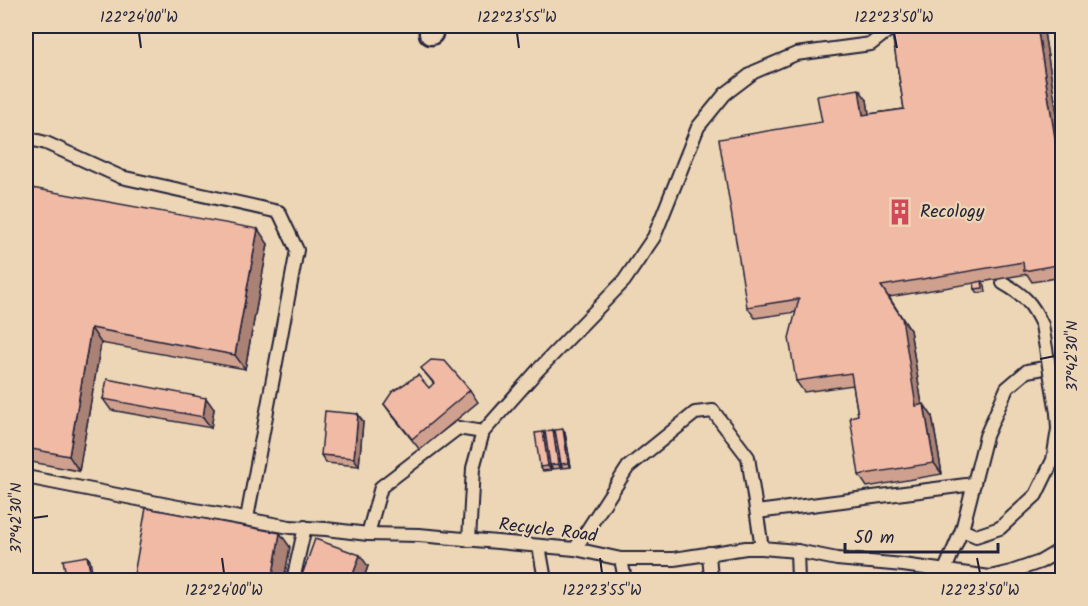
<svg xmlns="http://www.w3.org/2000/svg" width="1088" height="606" font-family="Kalam,sans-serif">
<rect width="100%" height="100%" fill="#edd6b5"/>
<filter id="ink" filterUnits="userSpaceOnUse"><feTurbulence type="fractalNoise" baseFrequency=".0167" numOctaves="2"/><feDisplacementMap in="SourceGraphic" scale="12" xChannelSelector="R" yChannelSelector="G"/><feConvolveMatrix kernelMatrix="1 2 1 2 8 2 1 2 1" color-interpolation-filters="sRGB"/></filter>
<g filter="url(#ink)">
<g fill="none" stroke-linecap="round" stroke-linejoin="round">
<g stroke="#22223b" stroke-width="16">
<g id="service">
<path d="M26,138L46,143L121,177L279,212L297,250L247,518"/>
<path d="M1003,283C1024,295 1032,303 1042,325"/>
<path d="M26,477L173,506L290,527L326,529L368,534L419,535L575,549L621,559H674L746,548H762L797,551L837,559L903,565L990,577L1011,572L1040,562L1062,549"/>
<path d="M757,512L974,484"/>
<path d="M962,530L976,536L1000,528L1036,495L1053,460L1058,429L1057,413"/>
<path d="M368,534L381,487L458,428L483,432"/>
<path d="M469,540L473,468L483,432L538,370L624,281L654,237L698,127L725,94L754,72L796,54L871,44L894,26"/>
<path d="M539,546L545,580"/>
<path d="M575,549L628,467L695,413L713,411L748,457L762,548"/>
<path d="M797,551L798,580"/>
<path d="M709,553L711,580"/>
<path d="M621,559L625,580"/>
<path d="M944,572L962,530L986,436L1007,388L1027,371L1062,365"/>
<path d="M293,580L305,527"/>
</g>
</g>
<g stroke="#22223b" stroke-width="27">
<path id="minor" d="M431,33L432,26"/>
</g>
<use href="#service" stroke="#edd6b5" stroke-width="12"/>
<use href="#minor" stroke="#edd6b5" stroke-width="22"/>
<g stroke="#22223b" stroke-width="16" stroke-linecap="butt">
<path id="service-bridge" d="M1042,325L1057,413"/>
</g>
<use href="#service-bridge" stroke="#edd6b5" stroke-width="12"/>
</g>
<g fill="#cfa08e" stroke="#22223b" stroke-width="1.5">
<path d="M368,26H408V28L396,26L395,29Z"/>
<path d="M891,26H1043L1062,145V277L1032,282L1027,274L982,282L985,285L986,292L978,293L975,289L974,283L889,297L910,330L922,405L932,416L942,474L867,487L859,475L858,415L853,385L804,392L796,381V312L755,318L747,307L822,122L867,100L869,114L904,109Z"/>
<path d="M26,187L268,244L245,369L101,343L79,471L26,461Z"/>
<path d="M421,368L470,390L478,402L420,450L392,415L384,404L429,388L434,384Z"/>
<path d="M103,399L214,409L211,428L111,410Z"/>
<path d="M358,414L363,422L359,466L326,463L321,455Z"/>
<path d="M563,429L565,433L571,467L563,468L561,464Z"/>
<path d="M553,430L556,434L561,468L553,469L550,465Z"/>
<path d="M543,432L546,436L551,470L543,471L540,467Z"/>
<path d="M368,566L363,580H306L302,575Z"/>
</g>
<g fill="#a98274" stroke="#22223b" stroke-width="1.5">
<path d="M1037,26H1043L1062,145V177L1061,175Z"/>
<path d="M859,89L867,100L871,127L863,115Z"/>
<path d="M258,229L268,244L245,369L235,355Z"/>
<path d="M881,286L910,330L924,417L916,406Z"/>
<path d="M91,328L101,343L79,471L69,456Z"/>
<path d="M206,398L214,409L211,428L203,417Z"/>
<path d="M924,404L932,416L942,474L934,463Z"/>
<path d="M358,414L363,422L359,466L354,458Z"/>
<path d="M563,429L565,433L571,467L568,463Z"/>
<path d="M553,430L556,434L561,468L558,464Z"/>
<path d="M543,432L546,436L551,470L548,466Z"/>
<path d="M280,533L290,547L284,580H272Z"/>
<path d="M360,555L368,566L363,580H351Z"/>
<path d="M87,556L90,560L94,580H92Z"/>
</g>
<g fill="#f1baa5" stroke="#22223b" stroke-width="1.5">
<path d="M891,26H1037L1061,175H1062V264L1024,271L1023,262L881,286L902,318L916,406L924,404L934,463L859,475L850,417L858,415L851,373L796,381L789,338L799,299L747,307L719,139L822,122L817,96L859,89L863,115L904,109Z"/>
<path d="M26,187L258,229L235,355L91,328L69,456L26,448Z"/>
<path d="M982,281L983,288L975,289L974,283Z"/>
<path d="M431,360L445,361L470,390L412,439L384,404L392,392L418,375L429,388L434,383L421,368Z"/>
<path d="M107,379L206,398L203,417L103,399Z"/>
<path d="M325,411L358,414L354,458L321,455Z"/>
<path d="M563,429L568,463L561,464L555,430Z"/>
<path d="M553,430L558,464L550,465L545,431Z"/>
<path d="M543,432L548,466L540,467L535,433Z"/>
<path d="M146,508L280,533L272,580H133Z"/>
<path d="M315,539L360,555L351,580H316L302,575Z"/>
<path d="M87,556L92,580H67L63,560Z"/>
</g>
</g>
<path fill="none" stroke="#22223b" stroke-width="2" d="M139,33L141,48M517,33L519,48M894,33L897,48M1040,359L1055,356M33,518L48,516M222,558L224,573M600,558L602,573M977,558L980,573"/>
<defs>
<g id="building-bare" transform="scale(2.07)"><path d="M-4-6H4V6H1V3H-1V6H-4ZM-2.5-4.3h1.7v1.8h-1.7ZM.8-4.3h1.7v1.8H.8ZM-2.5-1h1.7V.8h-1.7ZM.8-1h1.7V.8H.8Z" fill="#d1495b" stroke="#edd6b5" stroke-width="2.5" paint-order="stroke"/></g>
</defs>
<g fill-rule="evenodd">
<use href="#building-bare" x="900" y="212"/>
</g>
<g text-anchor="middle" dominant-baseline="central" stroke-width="4.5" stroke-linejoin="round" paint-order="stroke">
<g font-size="18" fill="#22223b" stroke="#edd6b5" text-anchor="start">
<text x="920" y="212">Recology</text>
</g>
<g font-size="18" fill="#22223b" stroke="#edd6b5">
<text transform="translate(548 531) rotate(7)">Recycle Road</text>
</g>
</g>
<rect width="1088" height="606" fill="none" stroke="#edd6b5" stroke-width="66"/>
<path d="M845 543v9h153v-9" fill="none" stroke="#22223b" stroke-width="3"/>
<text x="854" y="543" font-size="18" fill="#22223b" stroke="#edd6b5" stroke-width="4.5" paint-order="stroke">50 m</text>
<rect x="33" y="33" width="1022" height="540" fill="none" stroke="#22223b" stroke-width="2"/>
<g font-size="15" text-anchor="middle" fill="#22223b">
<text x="139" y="22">122°24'00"W</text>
<text x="517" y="22">122°23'55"W</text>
<text x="894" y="22">122°23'50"W</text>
<text transform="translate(1072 356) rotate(-90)" y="5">37°42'30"N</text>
<text transform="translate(16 518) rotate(-90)" y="5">37°42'30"N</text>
<text x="224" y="595">122°24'00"W</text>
<text x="602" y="595">122°23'55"W</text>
<text x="980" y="595">122°23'50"W</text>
</g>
</svg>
